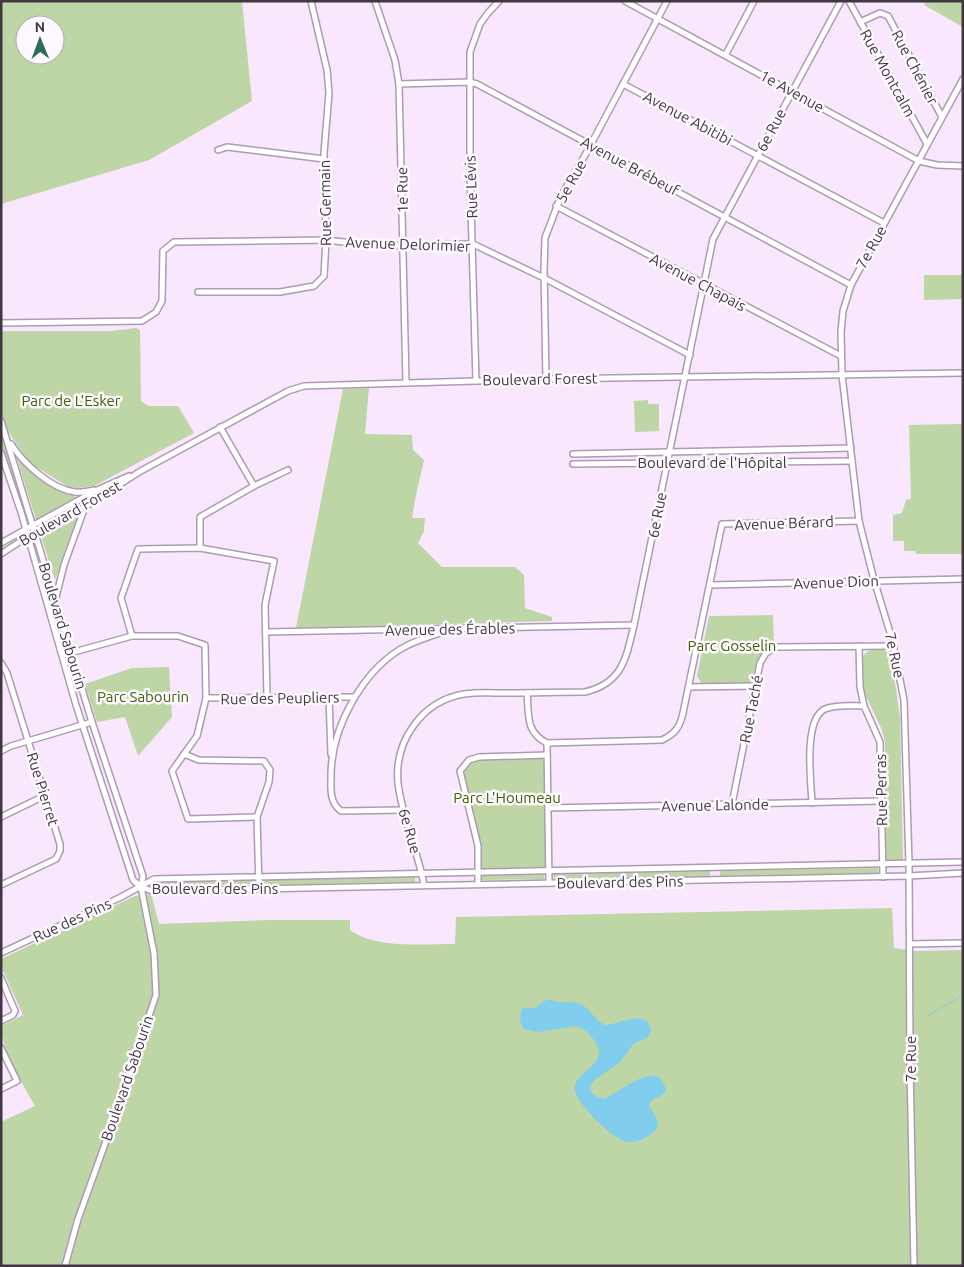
<svg xmlns="http://www.w3.org/2000/svg" width="964" height="1267" font-family="Ubuntu,sans-serif">
<rect width="100%" height="100%" fill="#f8e7fd"/>
<g fill="#bed5a6" fill-rule="evenodd">
<path d="M1,1H242L252,101L149,160L1,204ZM25,25H55V55H25Z"/>
<path d="M926,1H963V27L924,5Z"/>
<path d="M924,275H962V299L924,300Z"/>
<path d="M136,328L140,330L141,401L148,406H178L194,433L94,486L77,488L67,486L30,463L5,427L1,410V331H111Z"/>
<path d="M369,388L365,434L412,435L413,450L424,460L416,495L412,518H425L424,531L418,543L442,567H515L524,575L525,608L552,617V621L296,628L343,389Z"/>
<path d="M648,400V404H659V431L635,432L634,401Z"/>
<path d="M963,424V554H916L915,551H904V541H893V515L902,513L906,500L911,499L909,425Z"/>
<path d="M1,429L30,523L29,524L25,513L21,508L1,444Z"/>
<path d="M16,455L53,486L76,497L36,520Z"/>
<path d="M75,517L77,518L55,580L41,536Z"/>
<path d="M773,615L774,644C757,656 756,660 753,680L747,684H702L697,676L709,616Z"/>
<path d="M884,650L888,653L896,688L900,719L903,860H885V742L882,730L864,692L863,657C867,648 876,650 884,650Z"/>
<path d="M169,667L172,717L138,756L125,717L97,722L85,684L132,668Z"/>
<path d="M547,755L549,872L478,873V846L460,771L469,760Z"/>
<path d="M878,868V873L720,876V871Z"/>
<path d="M710,871V876L554,879L553,874Z"/>
<path d="M544,874V879L482,880V876Z"/>
<path d="M415,877V882L264,885L263,880Z"/>
<path d="M254,880L255,885L149,887V884H159L165,882Z"/>
<path d="M151,894L159,924L270,920H350V930C375,949 425,944 455,944L456,917L892,908L894,948L915,951L963,950V1266H1V1122L35,1106C24,1086 1,1049 1,1026L23,1015L1,966V959L135,896Z"/>
</g>
<path fill="#81cdee" d="M548,999C552,1000 556,1002 560,1002C568,1003 573,1001 580,1004C591,1009 595,1021 605,1025C618,1025 648,1007 651,1031C649,1040 640,1039 634,1044C628,1049 625,1057 619,1063C609,1072 570,1088 603,1099C617,1095 660,1054 666,1091C662,1098 652,1096 649,1105L658,1122L656,1130C648,1136 639,1143 628,1142C614,1141 578,1105 575,1091C571,1071 613,1066 594,1040C589,1033 583,1028 576,1026L538,1032L524,1029C519,1023 519,1014 523,1008H535Z"/>
<g fill="none" stroke-linecap="round" stroke-linejoin="round">
<path stroke="#81cdee" stroke-width="1" d="M929,1015L963,995"/>
<g stroke="#ae9ab4" stroke-width="8">
<g id="minor">
<path d="M375,1L395,60L399,84L406,382"/>
<path d="M625,1L919,161L937,165L963,166"/>
<path d="M849,1L927,144"/>
<path d="M860,22L880,13L888,16L942,117"/>
<path d="M726,54L754,1"/>
<path d="M399,84L469,82L477,84L851,285"/>
<path d="M623,84L884,223"/>
<path d="M218,150L227,147L324,159"/>
<path d="M556,206L841,356"/>
<path d="M198,292H280L314,286L324,276L326,240L324,153L329,93L327,70L311,1"/>
<path d="M1,323L142,321L156,312L162,301L163,251L174,242L326,240L379,246L473,244L544,278L690,355"/>
<path d="M546,379L544,270L545,238L561,196L588,150L667,1"/>
<path d="M476,381L470,172V52L480,24L488,13L499,1"/>
<path d="M1,421L92,722L143,876L141,887L154,953L156,995L119,1105L78,1219L65,1266"/>
<path d="M220,427L254,486"/>
<path d="M11,444C23,463 51,489 75,492C80,493 88,491 94,490"/>
<path d="M1,453L21,512L76,705L133,880L141,887L152,891L909,876L963,873"/>
<path d="M573,454L851,448"/>
<path d="M573,464L852,461"/>
<path d="M1,543L97,490L129,476"/>
<path d="M200,548V517L254,486L288,470"/>
<path d="M1,554L27,537L85,507L139,472L288,391L304,386L546,379L963,373"/>
<path d="M710,585L963,579"/>
<path d="M56,597L64,565L85,507"/>
<path d="M266,632L634,625"/>
<path d="M132,636L121,598L138,549L200,548L274,561L265,605L267,698"/>
<path d="M859,646L860,687L864,706L880,742L883,877"/>
<path d="M63,655L132,636H178L205,645L206,698L197,736L172,771L188,819L257,817"/>
<path d="M1,663L7,673L60,844V851L56,859L1,885"/>
<path d="M689,687L756,686"/>
<path d="M527,693C529,714 525,732 547,743L662,740C675,734 680,727 683,713L722,524L859,521"/>
<path d="M329,697L331,754"/>
<path d="M206,698L354,697"/>
<path d="M547,743L549,883"/>
<path d="M1,751L11,746L92,722"/>
<path d="M184,754L199,760L264,761L270,770L269,782L257,817L259,889"/>
<path d="M812,803C811,782 803,719 825,709C836,704 853,706 864,706"/>
<path d="M732,804L760,663L766,653L777,647L894,646"/>
<path d="M548,808L882,801"/>
<path d="M403,810L341,811C329,802 331,789 331,776C331,727 364,667 408,645C421,639 435,635 448,630"/>
<path d="M1,817L44,796"/>
<path d="M478,884V846L460,771L469,760L479,757L547,755"/>
<path d="M424,885C418,851 402,818 398,783C394,741 422,701 464,694C477,692 492,693 506,693C532,693 559,692 585,692C623,683 626,658 634,625L713,239L841,1"/>
<path d="M910,944L963,943"/>
<path d="M1,953L121,897L154,879L963,862"/>
<path d="M1,978L15,1011L13,1015L1,1021"/>
<path d="M1,1048L17,1081L1,1089"/>
<path d="M914,1266L910,1066L909,863L904,700L892,639L874,580L859,521L842,375L841,332L843,311L851,285L858,272L963,79"/>
</g>
</g>
<use href="#minor" stroke="#fff" stroke-width="5"/>
</g>
<g text-anchor="middle" dominant-baseline="central" stroke-width="5" stroke-linejoin="round" paint-order="stroke">
<g font-size="15" fill="#403742" stroke="#fef9ff">
<text transform="translate(915 67) rotate(62)">Rue Chénier</text>
<text transform="translate(888 73) rotate(61)">Rue Montcalm</text>
<text transform="translate(792 91) rotate(29)">1e Avenue</text>
<text transform="translate(688 118) rotate(28)">Avenue Abitibi</text>
<text transform="translate(771 130) rotate(-62)">6e Rue</text>
<text transform="translate(630 166) rotate(28)">Avenue Brébeuf</text>
<text transform="translate(571 181) rotate(-61)">5e Rue</text>
<text transform="translate(471 187) rotate(-92)">Rue Lévis</text>
<text transform="translate(402 190) rotate(-91)">1e Rue</text>
<text transform="translate(325 203) rotate(-91)">Rue Germain</text>
<text transform="translate(408 244) rotate(2)">Avenue Delorimier</text>
<text transform="translate(871 247) rotate(-61)">7e Rue</text>
<text transform="translate(698 282) rotate(28)">Avenue Chapais</text>
<text transform="translate(540 379) rotate(-1)">Boulevard Forest</text>
<text x="712" y="462">Boulevard de l'Hôpital</text>
<text transform="translate(70 513) rotate(-30)">Boulevard Forest</text>
<text transform="translate(657 515) rotate(-79)">6e Rue</text>
<text transform="translate(784 523) rotate(-2)">Avenue Bérard</text>
<text transform="translate(836 582) rotate(-2)">Avenue Dion</text>
<text transform="translate(63 626) rotate(73)">Boulevard Sabourin</text>
<text transform="translate(450 629) rotate(-1)">Avenue des Érables</text>
<text transform="translate(895 655) rotate(78)">7e Rue</text>
<text transform="translate(280 698) rotate(-1)">Rue des Peupliers</text>
<text transform="translate(751 709) rotate(-79)">Rue Taché</text>
<text transform="translate(43 789) rotate(73)">Rue Pierret</text>
<text transform="translate(881 790) rotate(-91)">Rue Perras</text>
<text transform="translate(715 805) rotate(-1)">Avenue Lalonde</text>
<text transform="translate(410 831) rotate(74)">6e Rue</text>
<text transform="translate(620 882) rotate(-1)">Boulevard des Pins</text>
<text x="215" y="888">Boulevard des Pins</text>
<text transform="translate(72 920) rotate(-25)">Rue des Pins</text>
<text transform="translate(910 1059) rotate(-90)">7e Rue</text>
<text transform="translate(127 1078) rotate(-71)">Boulevard Sabourin</text>
</g>
<g font-size="15" fill="#3f6000" stroke="#fef9ff">
<text x="71" y="400">Parc de L'Esker</text>
<text x="732" y="645">Parc Gosselin</text>
<text x="143" y="696">Parc Sabourin</text>
<text x="507" y="797">Parc L'Houmeau</text>
</g>
</g>
<rect width="964" height="1267" fill="none" stroke="#403742" stroke-width="5"/>
<g transform="translate(40 40) rotate(359)"><circle r="24" fill="#fef9ff" stroke="#b2abb3"/>
<path d="M0-4L9 19L0 12L-9 19Z" fill="#2f6b56"/>
<text y="-8" font-size="14" font-weight="bold" text-anchor="middle" fill="#403742">N</text>
</g>
</svg>
